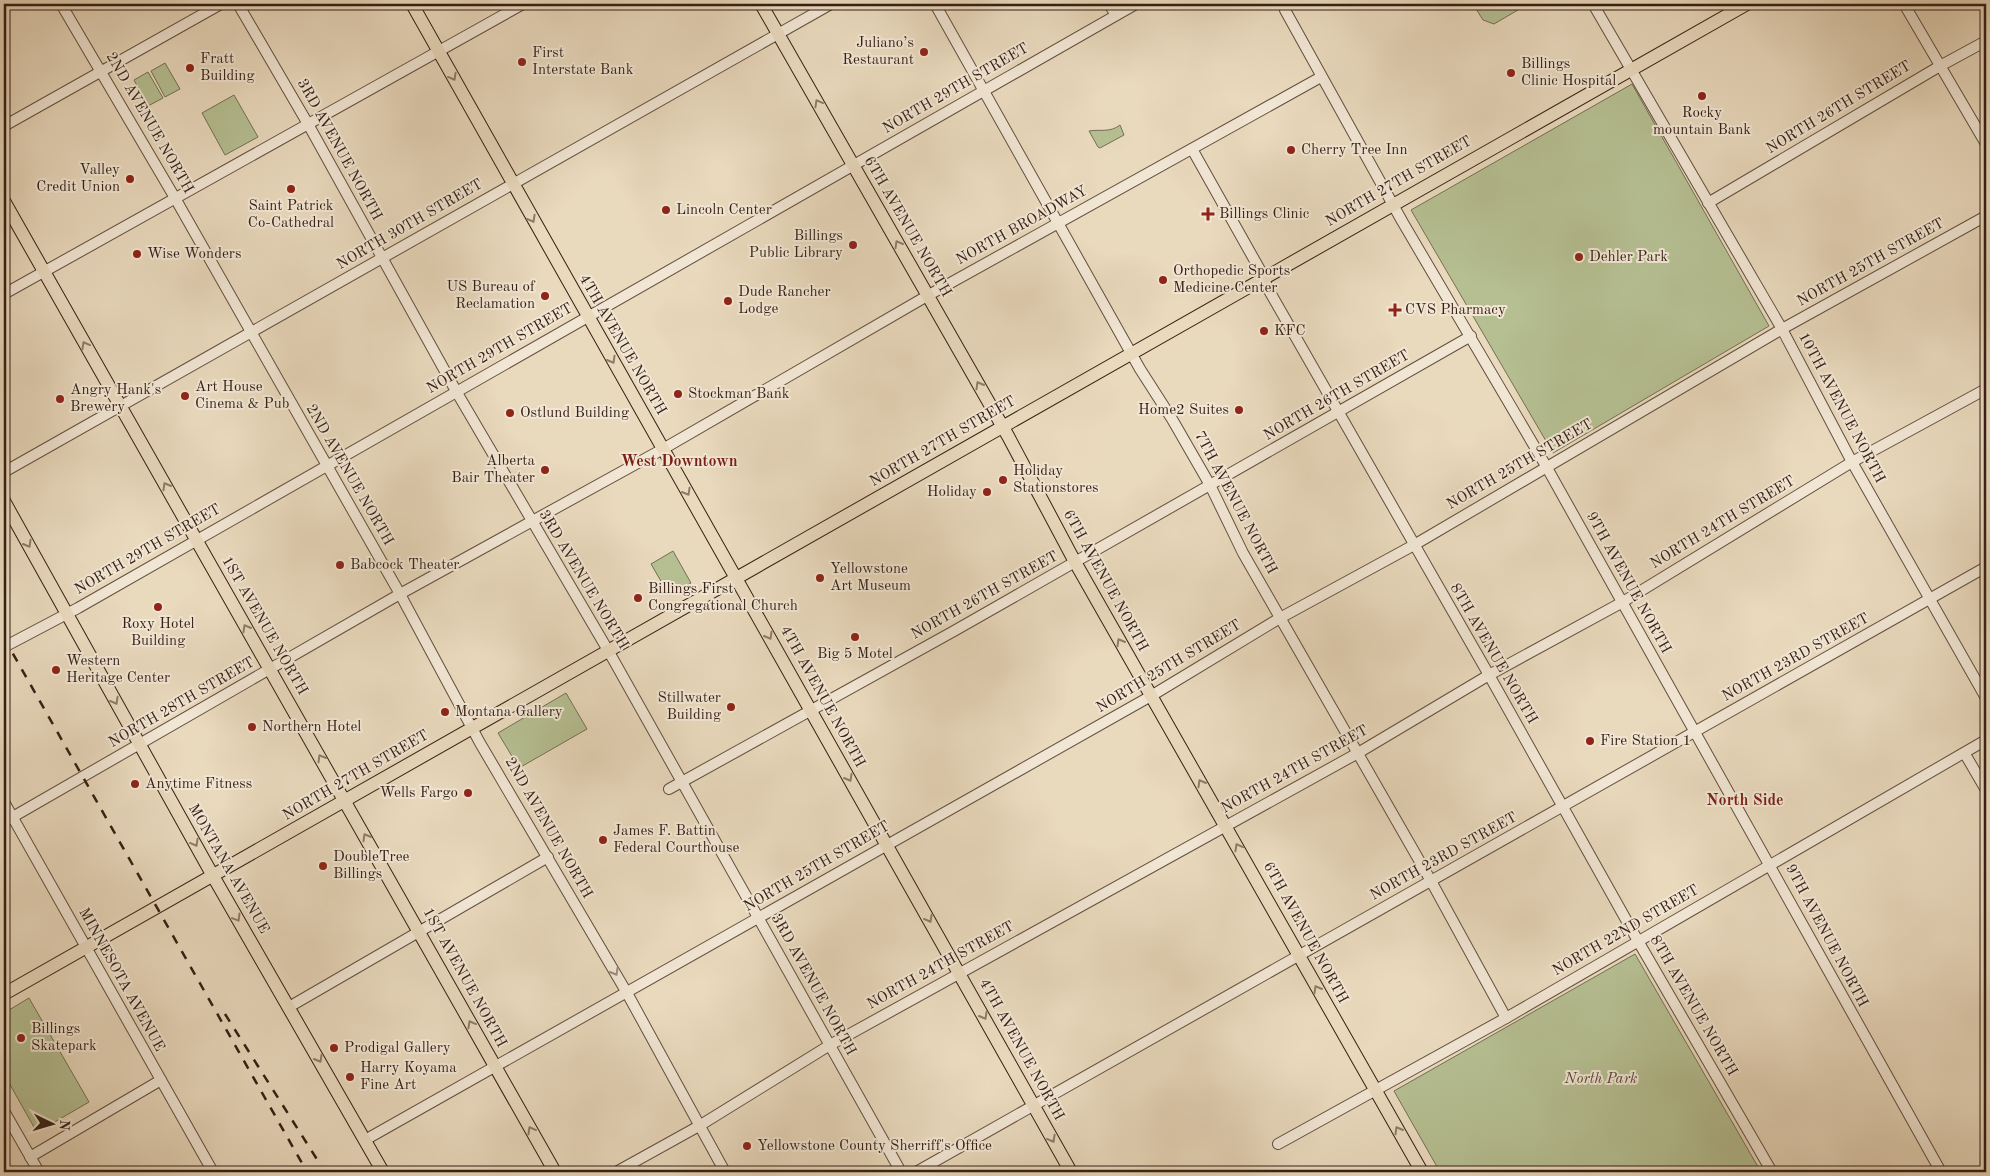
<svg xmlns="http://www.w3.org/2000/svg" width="1990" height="1176" font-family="'Old Standard TT',serif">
<rect width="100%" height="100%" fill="#e9d9bd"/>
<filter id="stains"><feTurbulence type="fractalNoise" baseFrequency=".004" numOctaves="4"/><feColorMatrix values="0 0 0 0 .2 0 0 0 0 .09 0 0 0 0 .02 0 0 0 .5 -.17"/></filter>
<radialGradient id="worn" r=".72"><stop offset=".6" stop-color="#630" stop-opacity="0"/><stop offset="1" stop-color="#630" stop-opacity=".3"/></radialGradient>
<g fill="#b5bf92" stroke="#756f53">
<path d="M1473,4H1522L1523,7L1494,24L1483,20Z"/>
<path d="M165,63L180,89L165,97L151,71Z"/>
<path d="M148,72L163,98L148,106L134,80Z"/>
<path d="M1632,84L1769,326L1553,453L1411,210Z"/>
<path d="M234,95L258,137L225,155L202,113Z"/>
<path d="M1120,125L1124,135L1100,148L1098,147L1089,131C1100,129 1110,133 1120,125Z"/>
<path d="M673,551L691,583L669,595L651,564Z"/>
<path d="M566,693L587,729L519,768L498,733Z"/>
<path d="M1635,954L1761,1172H1440L1394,1091Z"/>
<path d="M29,998L89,1102L41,1130L35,1129L4,1074V1013Z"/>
</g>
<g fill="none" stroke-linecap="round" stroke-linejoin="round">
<g stroke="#624e3e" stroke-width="12">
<g id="minor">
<path d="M61,4L175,198L400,594L480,743L627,993L725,1172"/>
<path d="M238,4L308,124L456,391L609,652L901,1172"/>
<path d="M935,4L1140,369L1172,419L1210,485L1243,553L1431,881L1506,1018"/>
<path d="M1109,4L1116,15"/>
<path d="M1593,4L1782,329L1852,462L1986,698"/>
<path d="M1904,4L1986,144"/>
<path d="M1285,10L1402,221L1546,466L1941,1172"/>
<path d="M4,126L221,4"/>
<path d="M1192,149L1264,277L1267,287L1489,675L1638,941L1772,1172"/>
<path d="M1708,203L1940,66L1986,41"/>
<path d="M4,294L523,4"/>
<path d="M4,472L831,4"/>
<path d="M4,647L78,608L1136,4"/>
<path d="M1965,754L1986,790"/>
<path d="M669,789L954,631L1471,336"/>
<path d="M4,802L213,1172"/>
<path d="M4,822L400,594L663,449L927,296L1321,77"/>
<path d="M289,1007L548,857"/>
<path d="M4,1111L39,1172"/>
<path d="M365,1140L1151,696L1280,618L1414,545L1782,329L1986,216"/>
<path d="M1278,1144L1506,1018L1986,740"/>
<path d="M30,1157L161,1080"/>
<path d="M616,1172L699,1126L830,1045L1358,753L1489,675L1621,603L1852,462L1986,389"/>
<path d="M916,1172L1986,567"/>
</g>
</g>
<g stroke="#351f14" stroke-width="14">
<g id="major">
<path d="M412,4L1071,1172"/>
<path d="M761,4L1008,436L1075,562L1422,1172"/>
<path d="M4,201L555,1172"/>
<path d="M4,501L213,876L383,1172"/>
<path d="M4,994L1747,4"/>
</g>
</g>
<use href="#minor" stroke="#f1e6d4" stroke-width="10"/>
<use href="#major" stroke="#e9d9bd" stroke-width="12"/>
<g stroke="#351f14" stroke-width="2.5" stroke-dasharray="9 9" stroke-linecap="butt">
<path d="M4,638L307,1172"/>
<path d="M225,1014L325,1172"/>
</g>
</g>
<defs><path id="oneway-chevron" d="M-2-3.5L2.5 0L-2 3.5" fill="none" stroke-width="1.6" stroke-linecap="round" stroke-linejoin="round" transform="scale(1.25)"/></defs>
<g stroke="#8f7c68">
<use href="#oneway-chevron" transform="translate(453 77) rotate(61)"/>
<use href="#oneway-chevron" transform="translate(818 103) rotate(-119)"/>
<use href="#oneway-chevron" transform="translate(532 219) rotate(61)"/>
<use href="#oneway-chevron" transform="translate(898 244) rotate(-120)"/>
<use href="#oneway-chevron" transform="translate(85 345) rotate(-119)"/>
<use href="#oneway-chevron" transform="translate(612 360) rotate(60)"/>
<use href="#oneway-chevron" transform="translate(979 385) rotate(-120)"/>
<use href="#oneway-chevron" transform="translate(166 486) rotate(-120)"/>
<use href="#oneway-chevron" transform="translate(687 492) rotate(60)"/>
<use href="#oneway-chevron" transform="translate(28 544) rotate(60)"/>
<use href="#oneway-chevron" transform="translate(246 628) rotate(-120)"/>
<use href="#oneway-chevron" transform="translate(769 636) rotate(60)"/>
<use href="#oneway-chevron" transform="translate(1120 642) rotate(-120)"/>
<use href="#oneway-chevron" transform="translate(115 701) rotate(61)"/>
<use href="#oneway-chevron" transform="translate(321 758) rotate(-120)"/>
<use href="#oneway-chevron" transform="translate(849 778) rotate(60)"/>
<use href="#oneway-chevron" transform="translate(1201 783) rotate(-120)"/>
<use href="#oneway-chevron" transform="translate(366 837) rotate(-120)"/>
<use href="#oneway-chevron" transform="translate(195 843) rotate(61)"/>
<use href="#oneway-chevron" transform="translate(1238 847) rotate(-119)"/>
<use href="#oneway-chevron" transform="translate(237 918) rotate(59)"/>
<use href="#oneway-chevron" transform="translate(929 919) rotate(61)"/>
<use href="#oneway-chevron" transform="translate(1317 989) rotate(-120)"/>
<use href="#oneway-chevron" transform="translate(984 1016) rotate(60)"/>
<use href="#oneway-chevron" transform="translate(471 1024) rotate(-119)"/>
<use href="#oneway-chevron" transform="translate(319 1059) rotate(60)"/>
<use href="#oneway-chevron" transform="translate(531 1130) rotate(-119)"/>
<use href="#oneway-chevron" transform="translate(1398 1130) rotate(-120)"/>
<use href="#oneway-chevron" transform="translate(1052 1139) rotate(61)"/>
</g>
<use stroke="#9c8c7e" href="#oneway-chevron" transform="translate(615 972) rotate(60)"/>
<g fill="#8f2418" stroke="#f1e6d4" stroke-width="2">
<circle cx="924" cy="52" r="5"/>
<circle cx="522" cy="62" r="5"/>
<circle cx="190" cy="68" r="5"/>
<circle cx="1511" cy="73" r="5"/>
<circle cx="1702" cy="96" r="5"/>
<circle cx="1291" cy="150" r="5"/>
<circle cx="130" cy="179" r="5"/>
<circle cx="291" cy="189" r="5"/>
<circle cx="666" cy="210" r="5"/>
<path d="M1205.5 206.5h5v5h5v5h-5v5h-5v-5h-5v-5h5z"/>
<circle cx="853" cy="245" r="5"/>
<circle cx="137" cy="254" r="5"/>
<circle cx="1579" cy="257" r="5"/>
<circle cx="1163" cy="280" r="5"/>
<circle cx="545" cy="296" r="5"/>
<circle cx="728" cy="301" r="5"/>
<path d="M1392.5 302.5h5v5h5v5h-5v5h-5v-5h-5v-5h5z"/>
<circle cx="1264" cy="331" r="5"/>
<circle cx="678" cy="394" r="5"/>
<circle cx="185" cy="396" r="5"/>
<circle cx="60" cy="399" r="5"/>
<circle cx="1239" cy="410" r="5"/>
<circle cx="510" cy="413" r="5"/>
<circle cx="545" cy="470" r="5"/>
<circle cx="1003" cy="480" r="5"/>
<circle cx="987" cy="492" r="5"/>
<circle cx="340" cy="565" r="5"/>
<circle cx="820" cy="578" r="5"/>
<circle cx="638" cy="598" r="5"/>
<circle cx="158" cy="607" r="5"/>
<circle cx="855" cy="637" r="5"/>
<circle cx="56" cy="670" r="5"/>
<circle cx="731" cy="707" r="5"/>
<circle cx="445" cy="712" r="5"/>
<circle cx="252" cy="727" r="5"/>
<circle cx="1590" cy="741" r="5"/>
<circle cx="135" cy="784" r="5"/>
<circle cx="468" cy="793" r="5"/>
<circle cx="603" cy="840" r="5"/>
<circle cx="323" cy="866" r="5"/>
<circle cx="21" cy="1038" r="5"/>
<circle cx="334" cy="1048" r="5"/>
<circle cx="350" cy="1077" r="5"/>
<circle cx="747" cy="1146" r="5"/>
</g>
<g text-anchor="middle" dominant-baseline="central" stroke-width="4" stroke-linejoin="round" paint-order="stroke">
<g font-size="15" fill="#351f14" stroke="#f1e6d4" text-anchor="start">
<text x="914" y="43" text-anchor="end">Juliano’s<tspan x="914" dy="17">Restaurant</tspan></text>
<text x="532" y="53">First<tspan x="532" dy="17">Interstate Bank</tspan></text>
<text x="200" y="59">Fratt<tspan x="200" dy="17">Building</tspan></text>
<text x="1521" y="64">Billings<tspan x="1521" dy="17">Clinic Hospital</tspan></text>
<text x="1702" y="113" text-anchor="middle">Rocky<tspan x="1702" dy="17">mountain Bank</tspan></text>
<text x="1301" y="150">Cherry Tree Inn</text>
<text x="120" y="170" text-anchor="end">Valley<tspan x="120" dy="17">Credit Union</tspan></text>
<text x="291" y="206" text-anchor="middle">Saint Patrick<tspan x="291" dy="17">Co-Cathedral</tspan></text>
<text x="676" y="210">Lincoln Center</text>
<text x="1219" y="214">Billings Clinic</text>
<text x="843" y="236" text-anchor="end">Billings<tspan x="843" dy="17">Public Library</tspan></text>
<text x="147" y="254">Wise Wonders</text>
<text x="1589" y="257">Dehler Park</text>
<text x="1173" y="271">Orthopedic Sports<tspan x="1173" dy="17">Medicine Center</tspan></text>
<text x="535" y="287" text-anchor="end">US Bureau of<tspan x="535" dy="17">Reclamation</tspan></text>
<text x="738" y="292">Dude Rancher<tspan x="738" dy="17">Lodge</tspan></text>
<text x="1405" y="310">CVS Pharmacy</text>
<text x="1274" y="331">KFC</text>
<text x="195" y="387">Art House<tspan x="195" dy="17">Cinema &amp; Pub</tspan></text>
<text x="70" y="390">Angry Hank's<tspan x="70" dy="17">Brewery</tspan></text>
<text x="688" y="394">Stockman Bank</text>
<text x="1229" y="410" text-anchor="end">Home2 Suites</text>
<text x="520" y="413">Ostlund Building</text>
<text x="535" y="461" text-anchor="end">Alberta<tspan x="535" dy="17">Bair Theater</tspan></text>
<text x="1013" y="471">Holiday<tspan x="1013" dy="17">Stationstores</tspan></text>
<text x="977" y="492" text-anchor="end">Holiday</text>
<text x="350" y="565">Babcock Theater</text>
<text x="830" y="569">Yellowstone<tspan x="830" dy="17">Art Museum</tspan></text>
<text x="648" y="589">Billings First<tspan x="648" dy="17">Congregational Church</tspan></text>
<text x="158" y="624" text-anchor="middle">Roxy Hotel<tspan x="158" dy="17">Building</tspan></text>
<text x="855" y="654" text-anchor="middle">Big 5 Motel</text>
<text x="66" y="661">Western<tspan x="66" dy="17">Heritage Center</tspan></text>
<text x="721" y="698" text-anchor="end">Stillwater<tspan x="721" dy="17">Building</tspan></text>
<text x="455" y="712">Montana Gallery</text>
<text x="262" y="727">Northern Hotel</text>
<text x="1600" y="741">Fire Station 1</text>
<text x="145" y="784">Anytime Fitness</text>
<text x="458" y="793" text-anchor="end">Wells Fargo</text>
<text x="613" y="831">James F. Battin<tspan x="613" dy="17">Federal Courthouse</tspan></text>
<text x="333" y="857">DoubleTree<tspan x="333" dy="17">Billings</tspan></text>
<text x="31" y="1029">Billings<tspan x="31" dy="17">Skatepark</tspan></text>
<text x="344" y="1048">Prodigal Gallery</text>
<text x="360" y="1068">Harry Koyama<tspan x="360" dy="17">Fine Art</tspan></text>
<text x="757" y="1146">Yellowstone County Sherriff's Office</text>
</g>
<g font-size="15" fill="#351f14" stroke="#f1e6d4">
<text transform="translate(956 89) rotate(-30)">NORTH 29TH STREET</text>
<text transform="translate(1839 108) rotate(-31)">NORTH 26TH STREET</text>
<text transform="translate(149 123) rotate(60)">2ND AVENUE NORTH</text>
<text transform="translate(339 150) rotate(61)">3RD AVENUE NORTH</text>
<text transform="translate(1399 182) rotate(-30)">NORTH 27TH STREET</text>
<text transform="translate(410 225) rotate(-30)">NORTH 30TH STREET</text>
<text transform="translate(1022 226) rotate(-29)">NORTH BROADWAY</text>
<text transform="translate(907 227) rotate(60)">6TH AVENUE NORTH</text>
<text transform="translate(1871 263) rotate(-29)">NORTH 25TH STREET</text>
<text transform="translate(622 345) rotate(60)">4TH AVENUE NORTH</text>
<text transform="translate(500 349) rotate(-30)">NORTH 29TH STREET</text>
<text transform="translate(1337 396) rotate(-30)">NORTH 26TH STREET</text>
<text transform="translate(1841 408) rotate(62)">10TH AVENUE NORTH</text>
<text transform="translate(943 442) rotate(-30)">NORTH 27TH STREET</text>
<text transform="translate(1520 465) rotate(-30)">NORTH 25TH STREET</text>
<text transform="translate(349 475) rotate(60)">2ND AVENUE NORTH</text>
<text transform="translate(1235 503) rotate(62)">7TH AVENUE NORTH</text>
<text transform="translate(1723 523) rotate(-31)">NORTH 24TH STREET</text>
<text transform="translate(148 550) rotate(-30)">NORTH 29TH STREET</text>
<text transform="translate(583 580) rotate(59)">3RD AVENUE NORTH</text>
<text transform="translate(1105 581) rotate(61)">6TH AVENUE NORTH</text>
<text transform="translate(1628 583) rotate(61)">9TH AVENUE NORTH</text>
<text transform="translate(985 596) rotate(-29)">NORTH 26TH STREET</text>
<text transform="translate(264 626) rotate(60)">1ST AVENUE NORTH</text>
<text transform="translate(1493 654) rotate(60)">8TH AVENUE NORTH</text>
<text transform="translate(1796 658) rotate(-29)">NORTH 23RD STREET</text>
<text transform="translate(1169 667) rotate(-31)">NORTH 25TH STREET</text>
<text transform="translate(822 697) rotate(61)">4TH AVENUE NORTH</text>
<text transform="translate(182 703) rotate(-30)">NORTH 28TH STREET</text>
<text transform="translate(1295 770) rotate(-29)">NORTH 24TH STREET</text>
<text transform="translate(356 776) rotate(-30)">NORTH 27TH STREET</text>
<text transform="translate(548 828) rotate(60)">2ND AVENUE NORTH</text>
<text transform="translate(1444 857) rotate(-29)">NORTH 23RD STREET</text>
<text transform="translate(817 867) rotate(-30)">NORTH 25TH STREET</text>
<text transform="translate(228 869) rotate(60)">MONTANA AVENUE</text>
<text transform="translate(1626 931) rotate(-30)">NORTH 22ND STREET</text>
<text transform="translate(1305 933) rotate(61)">6TH AVENUE NORTH</text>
<text transform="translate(1826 936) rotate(62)">9TH AVENUE NORTH</text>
<text transform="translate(941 966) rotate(-29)">NORTH 24TH STREET</text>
<text transform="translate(464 978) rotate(61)">1ST AVENUE NORTH</text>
<text transform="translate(121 980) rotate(61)">MINNESOTA AVENUE</text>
<text transform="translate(813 985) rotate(61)">3RD AVENUE NORTH</text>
<text transform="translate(1693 1006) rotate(60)">8TH AVENUE NORTH</text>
<text transform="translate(1021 1050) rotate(61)">4TH AVENUE NORTH</text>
</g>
<g font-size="15" font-style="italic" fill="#554734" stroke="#f1e6d4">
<text x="1601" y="1079">North Park</text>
</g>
<g font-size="16" font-weight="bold" fill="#7a1f14" stroke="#f1e6d4">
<text x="679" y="462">West Downtown</text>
<text x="1745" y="801">North Side</text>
</g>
</g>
<rect width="1990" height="1176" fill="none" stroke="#e9d9bd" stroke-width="20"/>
<rect x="5" y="5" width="1980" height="1166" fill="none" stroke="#351f14" stroke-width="2.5"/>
<rect x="10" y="10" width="1970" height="1156" fill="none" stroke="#351f14"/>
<g transform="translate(52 1124) rotate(95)" stroke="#f1e6d4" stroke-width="4" paint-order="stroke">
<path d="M0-4L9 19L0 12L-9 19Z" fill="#351f14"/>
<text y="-8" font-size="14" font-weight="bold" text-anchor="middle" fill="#351f14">N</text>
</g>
<rect width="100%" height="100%" filter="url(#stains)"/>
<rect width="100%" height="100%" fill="url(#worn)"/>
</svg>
